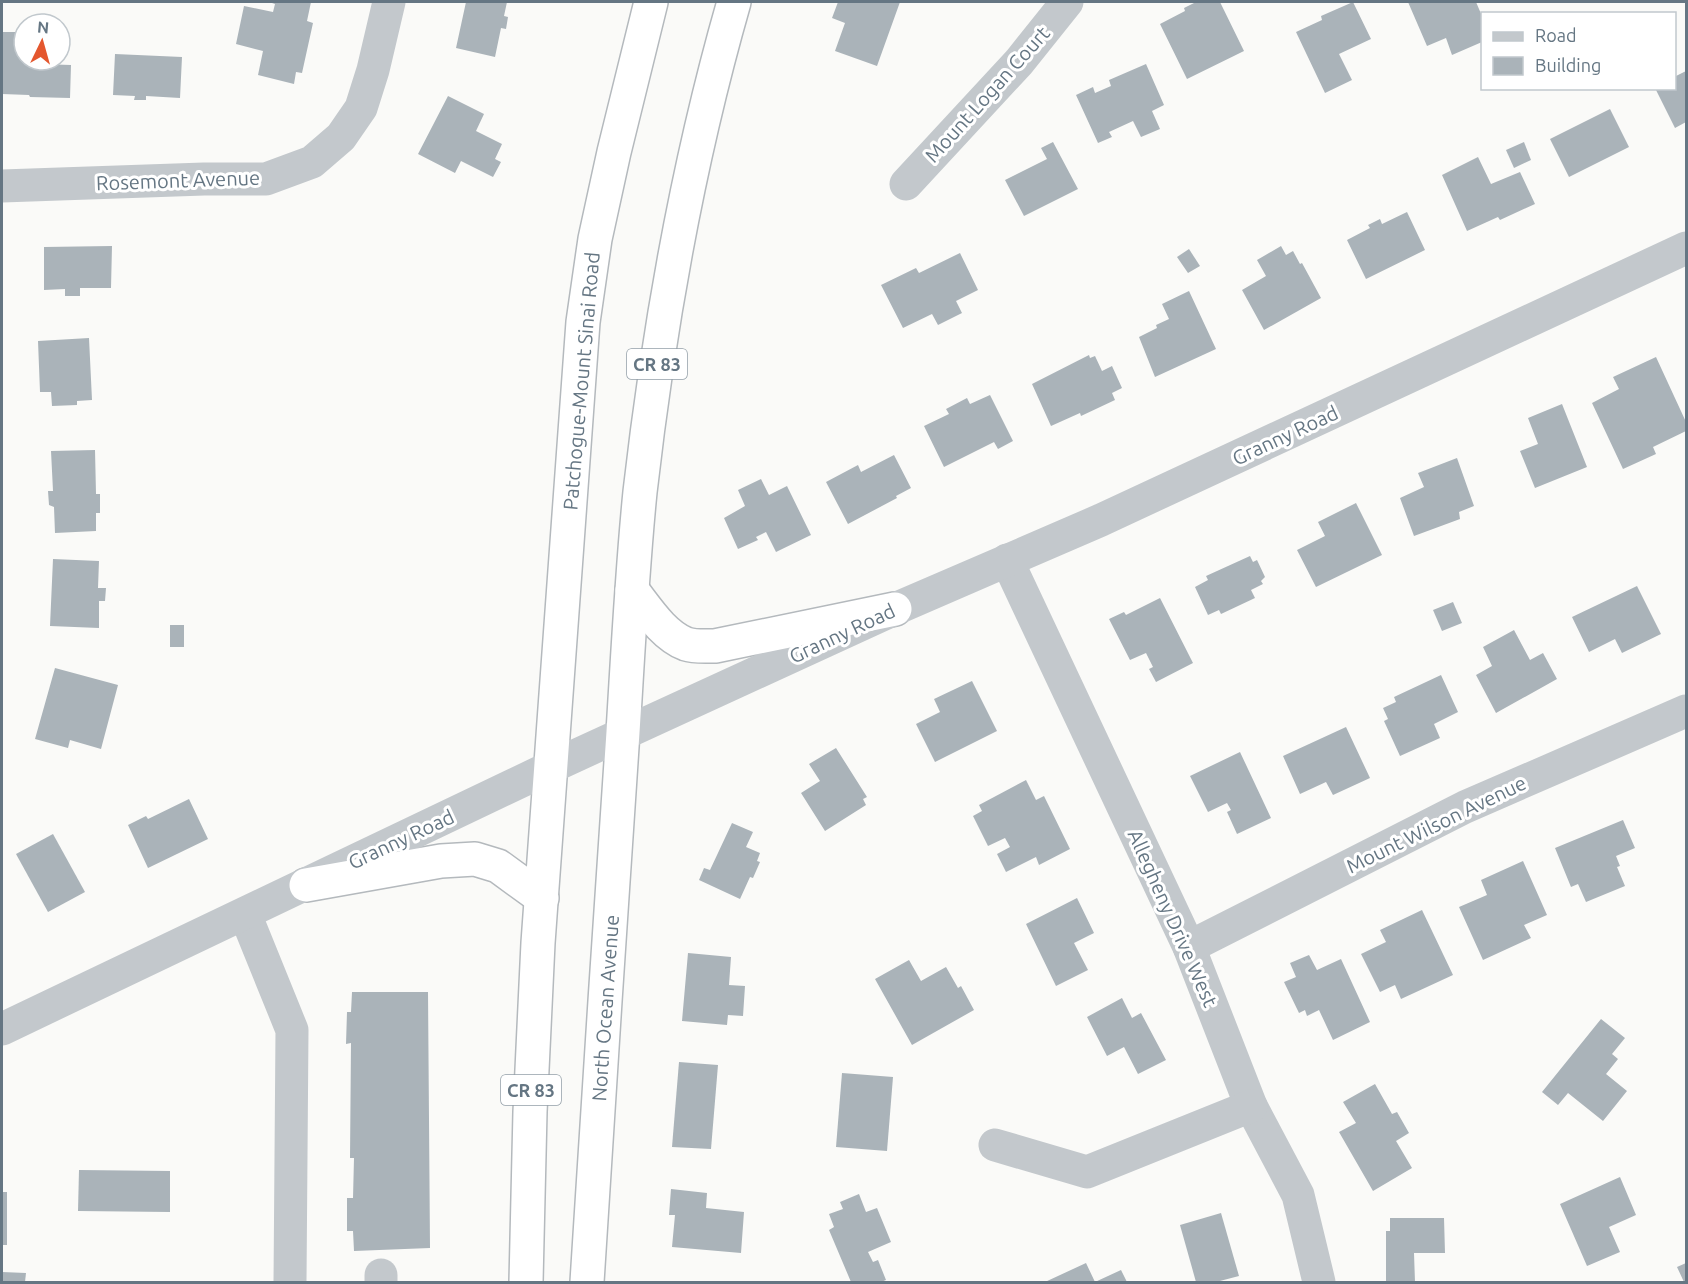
<svg xmlns="http://www.w3.org/2000/svg" width="1688" height="1284" font-family="Ubuntu,sans-serif">
<rect width="100%" height="100%" fill="#fafaf8"/>
<g fill="#aab3b9">
<path d="M269,2H311L307,21L313,23L302,73L296,72L294,84L258,75L263,51L236,44L244,6L273,12L275,4Z"/>
<path d="M466,2H507L504,16L508,17L506,29L501,28L495,57L456,48Z"/>
<path d="M838,2H900L877,66L835,51L845,23L832,18Z"/>
<path d="M1196,2H1220L1244,51L1187,79L1160,24L1185,11L1184,8Z"/>
<path d="M1353,2L1371,39L1339,54L1352,80L1325,93L1296,32L1322,20L1321,16Z"/>
<path d="M1408,2H1476L1482,16V42L1452,55L1446,38L1427,46Z"/>
<path d="M2,32H24V60H40V64L71,65L70,98L30,97L29,95L2,94Z"/>
<path d="M115,54L182,57L180,98L146,96V100H134L135,96L113,95Z"/>
<path d="M1146,64L1164,105L1152,111L1160,129L1141,137L1133,121L1109,132L1112,137L1098,143L1076,95L1093,87L1095,93L1111,86L1109,80Z"/>
<path d="M1686,71V122L1675,128L1656,90L1674,88V77Z"/>
<path d="M448,96L484,114L476,131L502,144L495,159L501,162L493,177L461,161L455,173L418,154Z"/>
<path d="M1610,109L1629,147L1569,177L1550,139Z"/>
<path d="M1053,142L1078,189L1024,216L1005,180L1047,159L1041,148Z"/>
<path d="M1524,142L1531,160L1514,168L1506,150Z"/>
<path d="M1478,157L1491,184L1520,172L1535,204L1500,220L1498,217L1467,231L1442,175Z"/>
<path d="M1407,212L1425,250L1366,279L1347,240L1370,228L1368,225L1380,219L1382,224Z"/>
<path d="M112,246L111,288H80V296H65V289L44,290V247Z"/>
<path d="M1281,246L1286,255L1293,251L1300,264L1302,263L1321,298L1264,330L1242,290L1266,276L1257,260Z"/>
<path d="M1189,249L1200,266L1188,273L1177,257Z"/>
<path d="M960,253L978,290L956,301L962,313L938,325L932,314L903,328L881,285L916,268L919,273Z"/>
<path d="M1189,291L1216,349L1155,377L1139,337L1157,328L1156,325L1169,319L1162,304Z"/>
<path d="M89,338L92,400L77,401V405L52,406L51,392H40L38,341Z"/>
<path d="M1089,355L1090,358L1095,356L1102,371L1112,366L1122,388L1112,393L1115,400L1081,416L1080,413L1051,426L1032,384Z"/>
<path d="M1656,357L1686,422V431L1653,447L1656,454L1623,469L1592,403L1619,389L1613,377Z"/>
<path d="M990,395L1013,441L998,449L994,442L944,467L924,426L949,414L946,409L967,398L970,404Z"/>
<path d="M1562,404L1587,467L1535,488L1520,451L1538,444L1528,418Z"/>
<path d="M95,450L96,494H100V513H96V531L55,533L54,507L49,505L48,491H53L51,451Z"/>
<path d="M894,455L911,488L896,496L897,498L848,524L826,482L858,465L861,472Z"/>
<path d="M1457,458L1474,506L1459,512L1460,519L1414,536L1400,498L1424,487L1418,473Z"/>
<path d="M761,479L769,495L787,486L811,535L776,552L766,532L756,537L758,540L738,549L724,518L745,506L738,490Z"/>
<path d="M1356,503L1382,555L1316,587L1297,550L1325,536L1318,522Z"/>
<path d="M1250,556L1253,562L1257,560L1265,577L1261,581L1263,584L1251,590L1255,598L1221,614L1219,610L1208,615L1195,587L1208,580L1206,576Z"/>
<path d="M53,559L99,561L98,588H106L105,601H99V628L50,626Z"/>
<path d="M1637,586L1661,634L1622,653L1615,639L1589,652L1572,617Z"/>
<path d="M1160,598L1193,663L1156,682L1149,669L1153,667L1146,653L1130,660L1109,619L1124,612L1126,615Z"/>
<path d="M1453,602L1462,623L1442,631L1433,610Z"/>
<rect x="170" y="625" width="14" height="22"/>
<path d="M1514,630L1530,660L1543,653L1557,679L1496,713L1476,675L1492,666L1483,647Z"/>
<path d="M55,668L118,685L101,749L70,740L68,748L35,739Z"/>
<path d="M1441,675L1458,712L1434,724L1440,738L1400,756L1384,721L1388,719L1383,708L1396,702L1394,697Z"/>
<path d="M972,681L997,731L935,762L916,724L940,712L934,699Z"/>
<path d="M1346,727L1370,778L1333,795L1326,782L1300,794L1283,756Z"/>
<path d="M836,748L867,797L863,799L866,805L825,831L801,793L820,781L809,764Z"/>
<path d="M1240,752L1271,818L1237,834L1227,812L1231,810L1227,803L1208,812L1190,776Z"/>
<path d="M1026,780L1036,800L1044,796L1070,849L1039,865L1036,857L1006,872L997,854L1010,847L1005,838L988,846L973,816L982,811L979,805Z"/>
<path d="M189,799L208,839L148,868L128,825L146,816L148,819Z"/>
<path d="M1623,820L1635,848L1616,856L1620,866L1617,867L1625,886L1586,902L1578,884L1571,887L1555,848Z"/>
<path d="M732,823L753,832L746,847L760,853L757,861L760,862L753,878L750,877L740,899L699,880L704,868L710,870Z"/>
<path d="M53,834L85,892L48,912L16,854Z"/>
<path d="M1523,861L1547,915L1524,925L1531,938L1483,960L1459,907L1487,895L1481,880Z"/>
<path d="M1077,898L1094,933L1074,943L1088,970L1056,986L1026,924Z"/>
<path d="M1422,910L1453,975L1401,999L1395,985L1380,992L1361,954L1386,942L1380,930Z"/>
<path d="M688,953L731,957L729,985L745,986L743,1016L728,1015L727,1025L682,1021Z"/>
<path d="M1309,955L1317,970L1341,959L1370,1022L1333,1040L1319,1010L1307,1016L1305,1010L1299,1013L1284,982L1296,977L1290,963Z"/>
<path d="M909,960L921,981L946,967L958,988L961,986L974,1010L912,1045L875,979Z"/>
<path d="M352,992H428L430,1248L354,1251L353,1231H347V1198H353L354,1158H350L351,1043L346,1044L347,1012H351Z"/>
<path d="M1122,998L1132,1018L1141,1013L1166,1060L1138,1074L1124,1047L1107,1056L1087,1017Z"/>
<path d="M1601,1019L1625,1038L1612,1054L1618,1059L1606,1074L1627,1091L1603,1121L1568,1093L1558,1105L1542,1092Z"/>
<path d="M679,1062L718,1065L711,1149L672,1147Z"/>
<path d="M842,1073L893,1077L887,1151L836,1147Z"/>
<path d="M1375,1084L1392,1114L1397,1112L1409,1133L1396,1141L1412,1168L1373,1191L1339,1132L1356,1123L1343,1102Z"/>
<path d="M79,1170L170,1171V1212L78,1211Z"/>
<path d="M1620,1177L1636,1215L1609,1227L1620,1252L1587,1266L1560,1204Z"/>
<path d="M671,1189L707,1193L706,1208L744,1212L741,1253L672,1247L675,1215H669Z"/>
<rect x="2" y="1192" width="5" height="53"/>
<path d="M859,1194L866,1212L877,1208L891,1242L868,1252L873,1262L878,1260L886,1280L881,1282H851L829,1230L834,1227L829,1214L843,1209L840,1202Z"/>
<path d="M1221,1213L1239,1276L1216,1282H1196L1180,1225Z"/>
<path d="M1390,1218H1444L1445,1253H1414L1415,1282H1386V1231H1390Z"/>
<path d="M1086,1263L1095,1282L1121,1270L1127,1282H1045Z"/>
<path d="M1686,1263V1282H1684L1677,1267Z"/>
<path d="M2,1272L26,1273L25,1282H2Z"/>
</g>
<g fill="none" stroke-linecap="round" stroke-linejoin="round">
<g stroke="#b4b9bd" stroke-width="36">
<g id="highway">
<path d="M632,590C647,609 663,635 686,644C695,647 705,646 715,646L895,609"/>
<path d="M306,885L441,861L475,859L498,866L542,898"/>
<path d="M526,1282L530,1112L538,943L583,322L595,239L614,152L651,2"/>
<path d="M587,1282C599,1099 610,915 623,732C628,652 632,572 640,492C659,326 688,162 734,2"/>
</g>
</g>
<g stroke="#c3c8cc" stroke-width="33">
<path d="M906,184L1019,62L1067,2"/>
<path d="M2,186L204,179H266L312,162L341,137L361,108L373,70L389,2"/>
<path d="M1007,560L1189,947L1251,1106L1298,1195L1319,1282"/>
<path d="M245,914L292,1030L290,1282"/>
<path d="M1189,947L1465,807L1686,711"/>
<path d="M2,1029L551,767L895,609L1101,520L1686,248"/>
<path d="M995,1145L1087,1172L1251,1106"/>
<path d="M381,1282V1275"/>
</g>
<use href="#highway" stroke="#fff" stroke-width="33"/>
</g>
<g text-anchor="middle" dominant-baseline="central" stroke-width="6" stroke-linejoin="round" paint-order="stroke">
<g fill="#fff" stroke="#939fa8" stroke-width="1.5">
<rect x="627" y="349" width="60" height="30" rx="4.5"/>
<rect x="501" y="1075" width="60" height="30" rx="4.5"/>
</g>
<g font-size="18" font-weight="bold" fill="#657683">
<text x="657" y="364">CR 83</text>
<text x="531" y="1090">CR 83</text>
</g>
<g font-size="20" fill="#657683" stroke="#fff">
<text transform="translate(987 94) rotate(-48)">Mount Logan Court</text>
<text transform="translate(178 180) rotate(-2)">Rosemont Avenue</text>
<text transform="translate(581 381) rotate(-85)">Patchogue-Mount Sinai Road</text>
<text transform="translate(1285 435) rotate(-25)">Granny Road</text>
<text transform="translate(842 633) rotate(-25)">Granny Road</text>
<text transform="translate(1436 824) rotate(-26)">Mount Wilson Avenue</text>
<text transform="translate(401 839) rotate(-25)">Granny Road</text>
<text transform="translate(1173 918) rotate(66)">Allegheny Drive West</text>
<text transform="translate(605 1008) rotate(-86)">North Ocean Avenue</text>
</g>
</g>
<rect width="1688" height="1284" fill="none" stroke="#657683" stroke-width="6"/>
<rect x="1481" y="12" width="195" height="78" fill="#ffffff" stroke="#c1c8cd" stroke-width="1.5"/>
<rect x="1493" y="32" width="30" height="9" fill="#c3c8cc" stroke="#c1c8cd" stroke-width="1.5"/>
<text x="1535" y="42" font-size="18" fill="#657683">Road</text>
<rect x="1493" y="57" width="30" height="18" fill="#aab3b9" stroke="#c1c8cd" stroke-width="1.5"/>
<text x="1535" y="72" font-size="18" fill="#657683">Building</text>
<g transform="translate(42 42) rotate(5)"><circle r="28" fill="#ffffff" stroke="#c1c8cd" stroke-width="1.5"/>
<path d="M0-4.5L10 22L0 15L-10 22Z" fill="#e4572e"/>
<text y="-9" font-size="16" font-weight="bold" text-anchor="middle" fill="#657683">N</text>
</g>
</svg>
